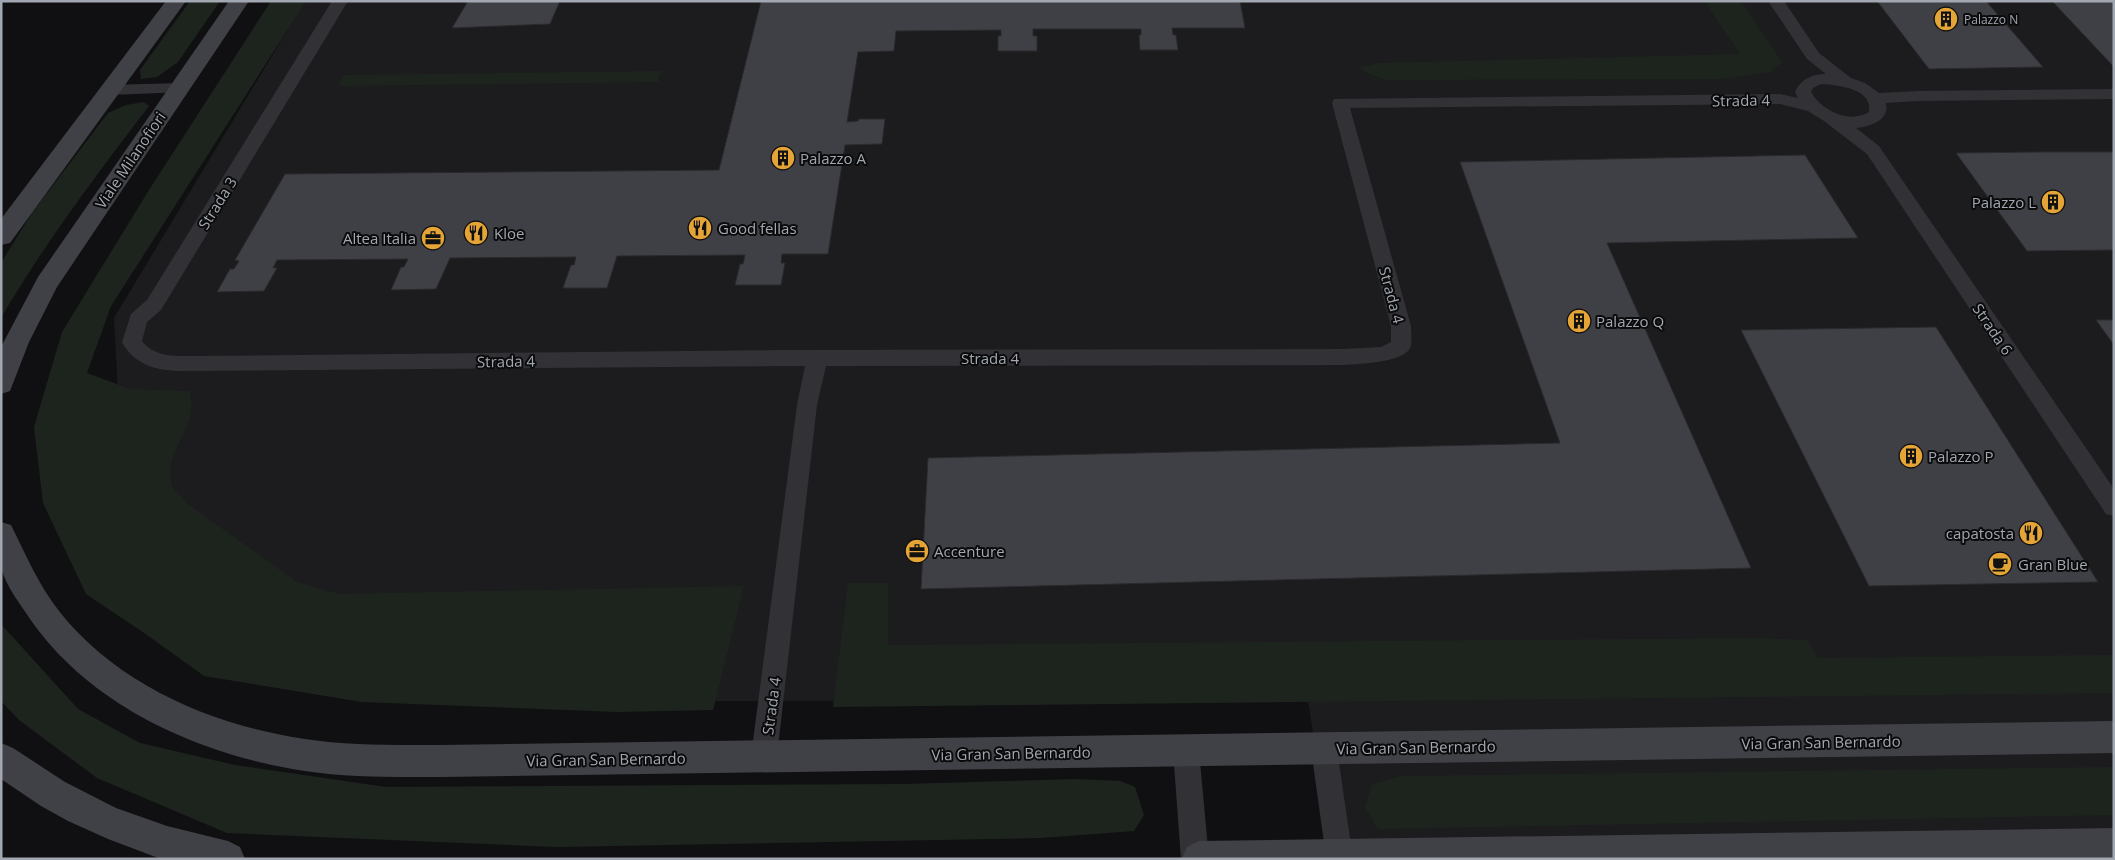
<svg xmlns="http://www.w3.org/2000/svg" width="2115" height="860" font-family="'Open Sans',sans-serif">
<rect width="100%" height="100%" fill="#101012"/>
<path fill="#1c1c1e" d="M305,1H2114V859H1332L1308,700L708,701L126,543L114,318Z"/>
<g fill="#1d241e">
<path d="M190,1H220L178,62L157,77L141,79L140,70Z"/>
<path d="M271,1H306L111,306L87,373L130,389L189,391C198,419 179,437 171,463C169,470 171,480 172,487L189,505L297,582L339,594L744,586L713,710L617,712L362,702L204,676L147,635L86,594L43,503L34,427L62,332L149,190Z"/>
<path d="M1707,1H1741L1782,62L1771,72L1722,79L1387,80L1370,74L1358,68L1379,63L1740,54L1709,8Z"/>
<path d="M661,71L658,82L338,86L344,75Z"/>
<path d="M144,102L149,106C97,174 44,244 1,318V263L32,213L108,113L126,105Z"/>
<path d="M848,583H888V645L1759,638L1807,640L1818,658L2114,655V693L833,707Z"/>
<path d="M1,624L78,709L140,743L235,765L386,787L903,784L1077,779L1120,781L1135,787L1144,815L1134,831L1041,838L557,847L227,833L97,778L19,720L1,701Z"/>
<path d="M2114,767V815L1378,829L1365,807L1372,784L1402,776Z"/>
</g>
<g fill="#3f4045" stroke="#2a2a2d">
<path d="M468,1H560L550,24L452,28Z"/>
<path d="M761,1H1240L1245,28H1172L1173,35H1176L1178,50H1140L1139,35H1141V29H1033V36H1037V51H998V36H1001V30L896,31L894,51L858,52L847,122L858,121L859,119H885L882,144L845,145L828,254H782L781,263H785L781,285H735L740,264H743L745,255L617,256L607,288H563L571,265H574L576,257L450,258L436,289L391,290L401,267H404L408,259L280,260H277L273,268H277L264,291L217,292L230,269H234L239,261L235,260L285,174L719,170Z"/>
<path d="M1877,1H1986L2043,67L1929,69Z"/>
<path d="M2052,1H2114V67Z"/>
<path d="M2039,152H2114V250L2027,251L1956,153Z"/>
<path d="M1805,155L1858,238L1607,243L1751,568L921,589L928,458L1560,443L1460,162Z"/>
<path d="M2096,320H2114V345Z"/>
<path d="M1936,327L2098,582L1869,586L1741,330Z"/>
</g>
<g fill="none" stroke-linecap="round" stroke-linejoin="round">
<g fill="#323236" fill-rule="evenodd">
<path d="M332,1H348L161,310L147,322L142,341C155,358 177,356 196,356L787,350L1343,349L1381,347L1391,342V326L1332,103L1334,99L1780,94L1798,98L1795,92C1801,79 1812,74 1826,74L1807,59L1768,1H1784L1819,53L1851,78L1865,83L1879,93L1918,91L2114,89V99L1918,101L1886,103C1890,121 1869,127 1856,128L1879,146L2114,489V516L2106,514L1867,154L1824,121L1808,111L1780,104L1350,108L1411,326C1411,332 1412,340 1411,346C1406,363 1357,364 1343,365L826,366L817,405L777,756L773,765L764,768L755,765L751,756L797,405L805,366L178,371C154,370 134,364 122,342L131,314L147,300ZM1821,84C1837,85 1873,88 1869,112C1850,124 1822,111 1811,92L1813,88Z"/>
<path d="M179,83L185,84L187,88L185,92L110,95L104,94L102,90L104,86L110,85Z"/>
<path d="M1324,737L1333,740L1337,749L1353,859H1327L1326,857L1311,749L1315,740Z"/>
<path d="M1186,739L1195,742L1199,751L1209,859H1181L1173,751L1177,742Z"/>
</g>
<g fill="#404146" fill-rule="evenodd">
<path d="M166,1H186L10,243L1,245V219Z"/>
<path d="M229,1H249L57,287L29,342L10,391L1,394V347L38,277Z"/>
<path d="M1,522L11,525C26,555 38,584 59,611C117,685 214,726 305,739C350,746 396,745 441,745L2114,721V753L441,777C396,777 350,778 305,771C199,755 86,705 26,613C17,600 7,586 2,571C0,558 1,535 1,522Z"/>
<path d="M1,743L13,748L65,782L116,808L167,826L228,841L240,847L245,859H161L108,839L68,821L41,806L1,779Z"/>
<path d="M2114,828V859H1182L1187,847L1199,841Z"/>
</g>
</g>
<defs>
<g id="building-disc" transform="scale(1.25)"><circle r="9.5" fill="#e4a436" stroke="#0b0b0c"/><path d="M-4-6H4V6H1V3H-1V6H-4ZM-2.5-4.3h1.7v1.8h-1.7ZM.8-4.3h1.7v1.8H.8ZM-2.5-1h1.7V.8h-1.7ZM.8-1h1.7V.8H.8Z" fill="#111"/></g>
<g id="restaurant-disc" transform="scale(1.25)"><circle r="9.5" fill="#e4a436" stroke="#0b0b0c"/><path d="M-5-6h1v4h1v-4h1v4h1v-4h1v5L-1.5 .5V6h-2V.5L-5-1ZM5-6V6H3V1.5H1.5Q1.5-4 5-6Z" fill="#111"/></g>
<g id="office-disc" transform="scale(1.25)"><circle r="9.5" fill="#e4a436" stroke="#0b0b0c"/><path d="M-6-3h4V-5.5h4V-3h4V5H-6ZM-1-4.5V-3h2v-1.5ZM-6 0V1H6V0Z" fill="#111"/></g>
<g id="cafe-disc" transform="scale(1.25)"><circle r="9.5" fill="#e4a436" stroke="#0b0b0c"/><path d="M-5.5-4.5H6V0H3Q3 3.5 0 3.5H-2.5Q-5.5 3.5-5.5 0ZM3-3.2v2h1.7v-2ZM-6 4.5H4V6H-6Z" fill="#111"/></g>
</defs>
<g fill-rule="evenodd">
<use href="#building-disc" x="1946" y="19"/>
<use href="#building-disc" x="783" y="158"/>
<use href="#building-disc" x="2053" y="202"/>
<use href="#restaurant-disc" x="700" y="228"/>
<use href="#restaurant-disc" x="476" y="233"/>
<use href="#office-disc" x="433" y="238"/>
<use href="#building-disc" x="1579" y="321"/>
<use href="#building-disc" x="1911" y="456"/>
<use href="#restaurant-disc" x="2031" y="533"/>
<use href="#office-disc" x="917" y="551"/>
<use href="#cafe-disc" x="2000" y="564"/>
</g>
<g text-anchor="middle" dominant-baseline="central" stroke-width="4" stroke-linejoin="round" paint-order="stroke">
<g font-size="12" fill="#a2a8b1" stroke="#0b0b0c" text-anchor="start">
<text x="1964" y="19">Palazzo N</text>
</g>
<g font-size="15" fill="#a2a8b1" stroke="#0b0b0c">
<text transform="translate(1741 100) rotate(-1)">Strada 4</text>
<text transform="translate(130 160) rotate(-56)">Viale Milanofiori</text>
<text transform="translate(217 203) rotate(-58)">Strada 3</text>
<text transform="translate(1392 295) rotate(75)">Strada 4</text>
<text transform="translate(1993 329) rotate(56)">Strada 6</text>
<text x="990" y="358">Strada 4</text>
<text transform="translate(506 361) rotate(-1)">Strada 4</text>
<text transform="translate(771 706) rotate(-82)">Strada 4</text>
<text transform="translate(1821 742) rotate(-1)">Via Gran San Bernardo</text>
<text transform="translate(1416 747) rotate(-1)">Via Gran San Bernardo</text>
<text transform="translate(1011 753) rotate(-1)">Via Gran San Bernardo</text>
<text transform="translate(606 759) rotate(-1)">Via Gran San Bernardo</text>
</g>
<g font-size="15" fill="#a2a8b1" stroke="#0b0b0c" text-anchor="start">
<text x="800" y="158">Palazzo A</text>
<text x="2036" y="202" text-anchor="end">Palazzo L</text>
<text x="718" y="228">Good fellas</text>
<text x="494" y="233">Kloe</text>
<text x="416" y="238" text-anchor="end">Altea Italia</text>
<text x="1596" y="321">Palazzo Q</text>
<text x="1928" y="456">Palazzo P</text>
<text x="2014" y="533" text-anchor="end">capatosta</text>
<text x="934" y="551">Accenture</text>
<text x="2018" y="564">Gran Blue</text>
</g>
</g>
<rect width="2115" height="860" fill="none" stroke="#a2a8b1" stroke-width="5"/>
</svg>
